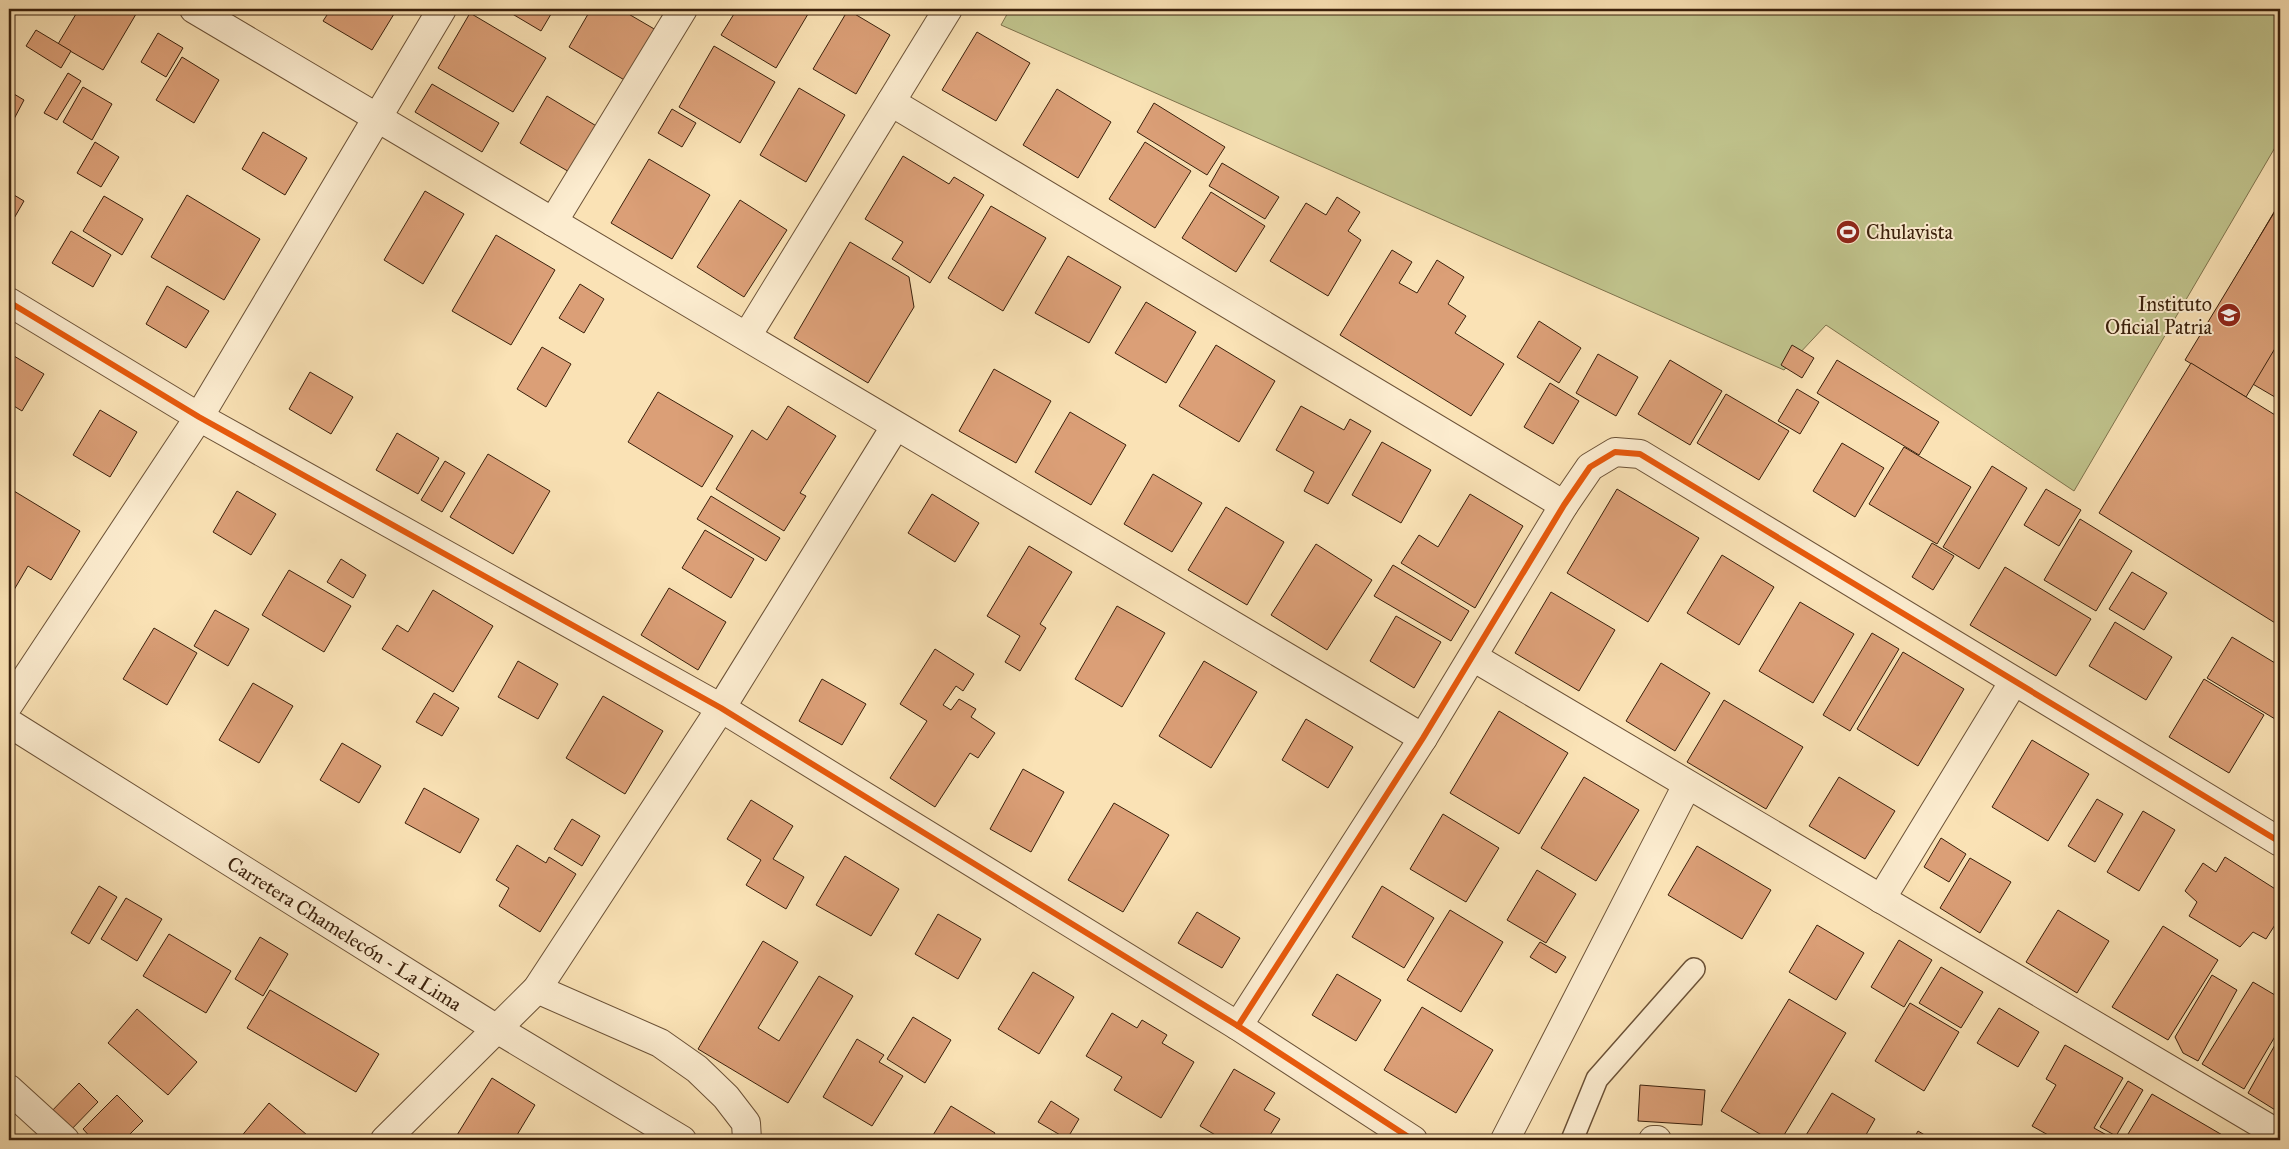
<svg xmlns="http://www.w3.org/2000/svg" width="2289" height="1149" font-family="'IM FELL Great Primer',serif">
<rect width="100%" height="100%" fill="#fae2b5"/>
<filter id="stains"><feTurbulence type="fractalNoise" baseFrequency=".004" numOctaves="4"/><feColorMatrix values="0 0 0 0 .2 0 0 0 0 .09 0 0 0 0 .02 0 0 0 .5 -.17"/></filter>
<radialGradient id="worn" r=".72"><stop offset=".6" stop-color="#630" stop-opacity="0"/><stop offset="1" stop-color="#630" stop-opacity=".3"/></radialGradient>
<path fill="#c0c38c" stroke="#7e724c" d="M1010,9H2280V139L2074,491L1826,325L1784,370L1001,25Z"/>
<g fill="#db9f77" stroke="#3b210c">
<path d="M79,9H139L103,70L58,44Z"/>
<path d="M331,9H397L372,50L323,21Z"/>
<path d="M504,9H554L541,31Z"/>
<path d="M591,9H620L656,30L626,81L569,47Z"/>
<path d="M737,9H811L776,68L721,35Z"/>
<path d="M848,10L890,35L856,94L813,69Z"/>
<path d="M470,13L546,58L513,112L438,68Z"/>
<path d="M36,30L71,51L61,68L26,46Z"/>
<path d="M977,32L1030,63L996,121L942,90Z"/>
<path d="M158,33L183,48L166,77L141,62Z"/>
<path d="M714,46L775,82L740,143L679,107Z"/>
<path d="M182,57L219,80L194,123L156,100Z"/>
<path d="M68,73L81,81L57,120L44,113Z"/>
<path d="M432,84L499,123L482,152L415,112Z"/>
<path d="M83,87L112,104L92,140L63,122Z"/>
<path d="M799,88L845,115L806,182L760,155Z"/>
<path d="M1057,89L1111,122L1078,178L1023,145Z"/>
<path d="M9,91L24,100L14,119L9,116Z"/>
<path d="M547,96L598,127L571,173L520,143Z"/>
<path d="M1154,103L1225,147L1207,175L1137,132Z"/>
<path d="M672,109L696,123L682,147L658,133Z"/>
<path d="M263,132L307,158L285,195L242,169Z"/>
<path d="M95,142L119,157L101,187L77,173Z"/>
<path d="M1145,142L1191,171L1155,228L1109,199Z"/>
<path d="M903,156L949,184L954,177L984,195L930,283L892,259L903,242L865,219Z"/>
<path d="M649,159L710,195L672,259L611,223Z"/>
<path d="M1222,163L1279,197L1265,219L1209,186Z"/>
<path d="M425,191L464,214L423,284L384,260Z"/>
<path d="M9,192L24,201L9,227Z"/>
<path d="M1211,192L1265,226L1236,272L1182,238Z"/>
<path d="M187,195L260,239L224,300L151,257Z"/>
<path d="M104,196L143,219L122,255L83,231Z"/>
<path d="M1337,197L1360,212L1348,231L1361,240L1328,296L1270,261L1306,203L1326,215Z"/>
<path d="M740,200L787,230L744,297L697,267Z"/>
<path d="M2280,202V400L2193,349Z"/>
<path d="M2280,203V340L2246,397L2185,360Z"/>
<path d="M991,206L1046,238L1003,311L948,278Z"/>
<path d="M71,231L111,255L93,287L52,263Z"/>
<path d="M496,235L555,270L511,345L452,311Z"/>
<path d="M850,242L909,277L914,307L868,383L794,338Z"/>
<path d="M1392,250L1412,262L1399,283L1417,293L1437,260L1464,277L1448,304L1466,316L1455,333L1504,364L1471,416L1340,335Z"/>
<path d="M1068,256L1121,287L1089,343L1035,313Z"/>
<path d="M580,284L604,299L584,333L559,318Z"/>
<path d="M167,286L209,311L186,348L146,324Z"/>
<path d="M1146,302L1196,332L1166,383L1115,353Z"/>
<path d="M1539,321L1581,348L1559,383L1517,357Z"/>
<path d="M1216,345L1275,381L1239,442L1179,406Z"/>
<path d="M1792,345L1814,358L1802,378L1781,365Z"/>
<path d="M542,347L571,364L546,407L517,389Z"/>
<path d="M9,353L44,374L22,411L9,403Z"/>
<path d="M1598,354L1638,377L1616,416L1576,393Z"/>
<path d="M1670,360L1722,391L1690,445L1638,414Z"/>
<path d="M1837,360L1939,422L1919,455L1817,393Z"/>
<path d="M2191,363L2280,418V626L2099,513Z"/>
<path d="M994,369L1051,401L1016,463L959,431Z"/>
<path d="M310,372L353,397L331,434L289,409Z"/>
<path d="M1550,383L1579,401L1553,444L1524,427Z"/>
<path d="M1797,389L1819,402L1800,434L1778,421Z"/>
<path d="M658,392L733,436L702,487L628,442Z"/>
<path d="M1726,394L1789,431L1759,480L1697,443Z"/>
<path d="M788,406L836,436L800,493L806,496L784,531L716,489L752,430L767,440Z"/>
<path d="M1301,406L1344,430L1350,419L1371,431L1328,504L1304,491L1314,472L1276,450Z"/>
<path d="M100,410L137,432L110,477L73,455Z"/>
<path d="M1070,412L1126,445L1091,505L1035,472Z"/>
<path d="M397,433L439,458L418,494L376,470Z"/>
<path d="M1382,442L1431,470L1401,523L1352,495Z"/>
<path d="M1842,443L1884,468L1855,517L1813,491Z"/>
<path d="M1904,447L1971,487L1937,544L1869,504Z"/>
<path d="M488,454L550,491L513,554L450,517Z"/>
<path d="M445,461L465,473L442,512L421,500Z"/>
<path d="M1992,466L2027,488L1979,569L1943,547Z"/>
<path d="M1153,474L1202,503L1172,552L1124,524Z"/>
<path d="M9,488L80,531L51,580L28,566L11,595L9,594Z"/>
<path d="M1617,489L1699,538L1648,622L1567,573Z"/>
<path d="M2046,489L2081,510L2059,546L2024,525Z"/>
<path d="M237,491L276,514L251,555L213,532Z"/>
<path d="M932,494L979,523L955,562L908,533Z"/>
<path d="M1470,494L1523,526L1475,608L1401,563L1419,535L1438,547Z"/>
<path d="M711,496L780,538L766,561L697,519Z"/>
<path d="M1226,507L1284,542L1247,605L1188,570Z"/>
<path d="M2080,519L2132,551L2096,611L2044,580Z"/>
<path d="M705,530L754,559L731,598L682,568Z"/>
<path d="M1932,543L1954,556L1933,590L1912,577Z"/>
<path d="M1316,544L1372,580L1327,650L1271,615Z"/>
<path d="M1029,546L1072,572L1040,624L1046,628L1020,671L1005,662L1020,636L987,616Z"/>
<path d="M1722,555L1774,587L1739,645L1687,613Z"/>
<path d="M341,559L366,575L353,598L327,582Z"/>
<path d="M1393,565L1469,611L1451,641L1374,596Z"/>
<path d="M2005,567L2091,619L2056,676L1970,625Z"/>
<path d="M289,570L351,606L324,652L262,615Z"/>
<path d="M2132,572L2167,593L2144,630L2109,609Z"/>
<path d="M669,588L726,622L698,670L641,635Z"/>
<path d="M433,590L493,626L453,692L382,649L397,625L408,632Z"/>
<path d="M1551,592L1615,630L1579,691L1515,653Z"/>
<path d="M1800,602L1854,634L1813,703L1759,671Z"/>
<path d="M1117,606L1165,633L1122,707L1075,679Z"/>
<path d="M215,610L249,629L228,666L194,646Z"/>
<path d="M1396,616L1441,642L1414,688L1370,661Z"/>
<path d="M2115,622L2172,657L2146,700L2089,666Z"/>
<path d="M154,628L197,653L167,705L123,679Z"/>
<path d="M1872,633L1899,649L1850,731L1823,715Z"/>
<path d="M2232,637L2280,666V722L2207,678Z"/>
<path d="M935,649L974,674L963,691L956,686L943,705L951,710L959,699L976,709L971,717L995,733L978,758L970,753L935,807L890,778L927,721L900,704Z"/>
<path d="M1903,652L1964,689L1918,766L1857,729Z"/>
<path d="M518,661L558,684L538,719L498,697Z"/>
<path d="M1204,661L1257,692L1211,768L1159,736Z"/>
<path d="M1661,663L1710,693L1675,751L1626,721Z"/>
<path d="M822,679L866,704L842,745L799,721Z"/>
<path d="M2204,679L2264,715L2229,773L2169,737Z"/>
<path d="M253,683L293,706L259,763L219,740Z"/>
<path d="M434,693L459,708L442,736L416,722Z"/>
<path d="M603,696L663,731L625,794L566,758Z"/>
<path d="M1724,700L1803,747L1766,809L1687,762Z"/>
<path d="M1499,711L1568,753L1519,834L1450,793Z"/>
<path d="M1306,719L1353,747L1328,788L1282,760Z"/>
<path d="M2032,740L2089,774L2048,841L1992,807Z"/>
<path d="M342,743L381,766L359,803L320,780Z"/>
<path d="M1023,769L1064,792L1031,852L990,829Z"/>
<path d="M1584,777L1639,810L1596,881L1541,848Z"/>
<path d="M1839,777L1895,811L1865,859L1809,826Z"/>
<path d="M424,788L479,819L460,853L405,823Z"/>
<path d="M2097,799L2123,814L2095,862L2068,846Z"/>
<path d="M751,800L793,826L773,859L804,877L786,909L746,885L761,860L727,839Z"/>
<path d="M1114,803L1169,835L1123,912L1068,880Z"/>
<path d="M2143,811L2175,830L2139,891L2107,872Z"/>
<path d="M1443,814L1499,848L1466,902L1410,869Z"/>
<path d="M572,819L600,836L582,866L554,849Z"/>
<path d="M1941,838L1966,854L1949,882L1924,867Z"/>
<path d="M517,845L546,863L549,857L576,874L540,932L499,906L509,888L496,880Z"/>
<path d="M1697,846L1771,890L1742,939L1668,895Z"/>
<path d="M845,856L899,889L871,936L816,905Z"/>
<path d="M2225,857L2280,892V917L2266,939L2253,932L2240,947L2189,916L2197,902L2185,891L2203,863L2216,872Z"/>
<path d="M1970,858L2011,882L1980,933L1940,908Z"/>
<path d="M1537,870L1576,894L1546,943L1507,920Z"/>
<path d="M99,886L117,897L89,944L71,933Z"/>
<path d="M1382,886L1434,918L1404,968L1352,937Z"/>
<path d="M126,898L162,919L137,961L101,939Z"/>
<path d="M1450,910L1503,942L1461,1012L1407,980Z"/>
<path d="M2058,910L2109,941L2077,993L2026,962Z"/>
<path d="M1197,912L1240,938L1222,968L1178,943Z"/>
<path d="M938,914L981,939L958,979L915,954Z"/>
<path d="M1817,925L1864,953L1836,1000L1789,972Z"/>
<path d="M2163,926L2218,960L2168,1040L2112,1007Z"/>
<path d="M169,934L231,971L206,1013L143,976Z"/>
<path d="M260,937L288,954L263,996L235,979Z"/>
<path d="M1899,940L1932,960L1904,1007L1871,987Z"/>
<path d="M763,941L798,962L758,1028L779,1041L819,976L853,996L788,1103L698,1049Z"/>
<path d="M1540,942L1566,957L1556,973L1530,957Z"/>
<path d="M1941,967L1983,992L1961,1028L1919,1003Z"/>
<path d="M1033,972L1074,997L1039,1054L998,1029Z"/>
<path d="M1337,974L1381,1000L1356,1041L1312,1015Z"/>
<path d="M2212,975L2237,990L2198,1061L2183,1053L2175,1037Z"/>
<path d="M2253,982L2280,998V1028L2244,1089L2202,1064Z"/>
<path d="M270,990L379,1054L356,1092L247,1028Z"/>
<path d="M1789,999L1846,1033L1781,1140H1770L1721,1111Z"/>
<path d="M1910,1003L1959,1032L1924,1091L1875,1061Z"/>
<path d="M1422,1007L1493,1050L1456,1113L1384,1070Z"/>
<path d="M1999,1008L2039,1032L2018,1067L1977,1043Z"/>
<path d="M137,1009L197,1062L168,1095L108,1043Z"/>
<path d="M1112,1013L1137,1028L1142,1020L1167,1035L1162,1043L1194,1062L1161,1118L1114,1090L1122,1077L1086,1056Z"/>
<path d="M913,1017L951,1040L925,1083L887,1059Z"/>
<path d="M2280,1036V1113L2248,1093Z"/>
<path d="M857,1039L884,1055L879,1062L903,1076L872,1126L823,1097Z"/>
<path d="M2065,1045L2123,1078L2094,1128L2112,1138L2111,1140H2057L2032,1126L2056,1085L2046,1079Z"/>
<path d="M1234,1069L1275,1093L1264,1110L1280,1119L1267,1140H1224L1200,1126Z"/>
<path d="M492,1078L535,1105L514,1140H454Z"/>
<path d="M2128,1081L2143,1090L2116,1136L2100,1127Z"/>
<path d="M79,1083L98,1102L66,1135L46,1117Z"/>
<path d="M1640,1085L1705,1090L1702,1125L1638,1121Z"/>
<path d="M1832,1093L1875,1119L1863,1140H1803Z"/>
<path d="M2152,1094L2224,1136L2222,1140L2125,1139Z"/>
<path d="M117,1095L143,1121L124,1140H93L83,1129Z"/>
<path d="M1051,1101L1079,1119L1067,1139L1038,1122Z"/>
<path d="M269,1103L313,1140H242L240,1138Z"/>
<path d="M951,1106L995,1133L991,1140H930Z"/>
<path d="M1918,1131L1933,1140H1913Z"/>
<path d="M1051,1134L1061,1140H1048Z"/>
</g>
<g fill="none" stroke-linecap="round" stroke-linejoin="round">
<g stroke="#6b5136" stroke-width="24">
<path id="service" d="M1572,1140L1597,1079L1694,969"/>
</g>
<g stroke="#6b5136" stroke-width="30">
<g id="minor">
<path d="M194,9L1423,738"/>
<path d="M891,102L1564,505"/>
<path d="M553,222L683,9"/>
<path d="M9,302L199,417L721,708L1238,1026L1413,1140"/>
<path d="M747,336L948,9"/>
<path d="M1473,657L2280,1135"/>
<path d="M9,704L199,417L442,9"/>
<path d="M1881,899L2014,681"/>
<path d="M537,989L660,1043L697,1069L726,1097L746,1123L747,1140"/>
<path d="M1238,1026L1423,738L1564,505L1590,467L1615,452L1640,454L2280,842"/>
<path d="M9,1089L65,1140"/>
<path d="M385,1140L537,989L721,708L895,427"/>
<path d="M1505,1140L1687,785"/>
<path d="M1653,1140H1657"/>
</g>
</g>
<g stroke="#6b5136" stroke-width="30">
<g id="tertiary">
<path id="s1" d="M9,723L497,1029L682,1140"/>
</g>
</g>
<use href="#service" stroke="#fceccf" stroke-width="21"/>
<use href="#minor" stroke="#fceccf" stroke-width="28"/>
<use href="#tertiary" stroke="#fceccf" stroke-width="28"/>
<g stroke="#fceccf" stroke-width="9">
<g id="cycleway">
<path d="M9,302L199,417L721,708L1238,1026L1413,1140"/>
<path d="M1238,1026L1423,738L1564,505L1590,467L1615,452L1640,454L2280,842"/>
</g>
</g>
<use href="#cycleway" stroke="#e8590c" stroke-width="6"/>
</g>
<defs>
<g id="stadium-disc" transform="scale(1.25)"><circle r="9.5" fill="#8f2418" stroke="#fceccf"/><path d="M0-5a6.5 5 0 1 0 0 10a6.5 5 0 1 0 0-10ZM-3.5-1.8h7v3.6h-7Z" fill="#fff"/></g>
<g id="school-disc" transform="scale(1.25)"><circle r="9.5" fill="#8f2418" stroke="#fceccf"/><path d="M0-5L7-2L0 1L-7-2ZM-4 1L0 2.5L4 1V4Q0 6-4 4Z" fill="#fff"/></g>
</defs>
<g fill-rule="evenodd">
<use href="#stadium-disc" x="1848" y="232"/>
<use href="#school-disc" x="2229" y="315"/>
</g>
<g text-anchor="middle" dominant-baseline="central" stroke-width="4" stroke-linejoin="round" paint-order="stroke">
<g font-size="20" fill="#3b210c" stroke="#fceccf" text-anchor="start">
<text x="1866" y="232">Chulavista</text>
<text x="2212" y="304" text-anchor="end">Instituto<tspan x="2212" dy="23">Oficial Patria</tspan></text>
</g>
<g font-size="20" fill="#3b210c" stroke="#fceccf">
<text stroke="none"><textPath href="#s1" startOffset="396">Carretera Chamelecón - La Lima</textPath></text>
</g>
</g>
<rect width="2289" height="1149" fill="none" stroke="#fae2b5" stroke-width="30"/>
<rect x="10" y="10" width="2269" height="1129" fill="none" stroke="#3b210c" stroke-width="2.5"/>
<rect x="15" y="15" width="2259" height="1119" fill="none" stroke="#3b210c"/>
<rect width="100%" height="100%" filter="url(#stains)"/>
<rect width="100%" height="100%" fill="url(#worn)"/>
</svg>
